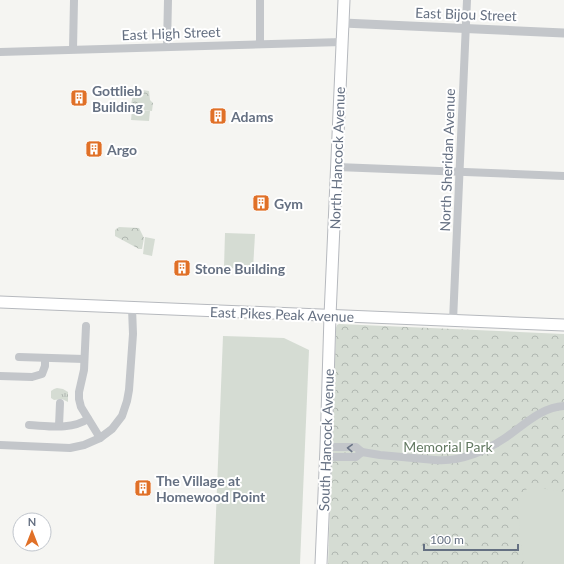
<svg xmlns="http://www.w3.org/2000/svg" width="564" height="564" font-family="Lato,sans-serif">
<defs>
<pattern id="grass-tufts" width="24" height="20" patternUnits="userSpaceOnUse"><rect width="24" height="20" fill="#d5dcd3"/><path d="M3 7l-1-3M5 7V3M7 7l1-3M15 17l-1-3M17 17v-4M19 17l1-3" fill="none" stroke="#b0b7b1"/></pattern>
<pattern id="forest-crowns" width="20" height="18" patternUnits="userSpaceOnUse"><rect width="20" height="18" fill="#d5dcd3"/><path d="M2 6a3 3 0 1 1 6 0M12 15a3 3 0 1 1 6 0" fill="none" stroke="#b0b7b1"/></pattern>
</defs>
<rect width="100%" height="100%" fill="#f5f5f2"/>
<path fill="url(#grass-tufts)" d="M57,388L63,389L68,392V402L62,399L54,400L51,398V391L54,389Z"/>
<g fill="url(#forest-crowns)">
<path d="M137,89L149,91L150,100L153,103L152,111L130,109L134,90Z"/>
<path d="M119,227L139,228L144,238L142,249H139L115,236V230Z"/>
<path d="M339,324L564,334V564H328L336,328L337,325Z"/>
</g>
<g fill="#d5dcd3">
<path d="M132,110L150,111L149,121L131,120Z"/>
<path d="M225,233L255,234L253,269L224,268Z"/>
<path d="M145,237L155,239L152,256L143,254Z"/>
<path d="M223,336L284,338L309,350L300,564H214Z"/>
<path d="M535,487L564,492V564H524L520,538L518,502C520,492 526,488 535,487Z"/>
</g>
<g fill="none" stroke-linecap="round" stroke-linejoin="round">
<g stroke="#b6b9be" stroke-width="13">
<g id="secondary">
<path d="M0,302L564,325"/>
<path d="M321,564L326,447L330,316L344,0"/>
</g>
</g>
<g stroke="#c3c6ca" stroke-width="8">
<path d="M260,43V0"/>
<path d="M167,46L168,0"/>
<path d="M73,49L74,0"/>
<path d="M0,52L342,42"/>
<path d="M337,167L564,176"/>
<path d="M453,321L467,0"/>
<path d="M86,326L84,370L79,392V399L81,407L100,438"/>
<path d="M19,357L84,359"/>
<path d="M0,376L32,377L42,374L45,366V358"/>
<path d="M29,425C49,426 71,430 88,419"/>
<path d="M59,426L60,403"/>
<path d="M0,445L70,448L84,445L100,438L112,429L122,416L127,401L129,390L133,334L132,308"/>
<path d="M362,452L380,455L435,460C460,462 484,452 505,438C523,426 541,407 564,406"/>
<path d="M326,457H356L362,452L356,447H326"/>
</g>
<path stroke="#c3c6ca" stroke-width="9" d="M343,23L564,33"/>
<use href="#secondary" stroke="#fff" stroke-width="11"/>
</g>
<defs><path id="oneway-chevron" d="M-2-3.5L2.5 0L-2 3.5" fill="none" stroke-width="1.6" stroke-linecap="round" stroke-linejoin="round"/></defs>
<use stroke="#6a7486" href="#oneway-chevron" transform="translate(350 448) rotate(-177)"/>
<defs>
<g id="building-square" transform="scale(0.9)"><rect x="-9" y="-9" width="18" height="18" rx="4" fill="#e07027" stroke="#fff"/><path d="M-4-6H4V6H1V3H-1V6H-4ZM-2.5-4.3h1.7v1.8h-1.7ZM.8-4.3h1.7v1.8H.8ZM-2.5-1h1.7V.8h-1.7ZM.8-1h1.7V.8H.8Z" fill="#fff"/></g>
</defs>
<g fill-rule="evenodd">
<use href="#building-square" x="79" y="98"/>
<use href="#building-square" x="218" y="116"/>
<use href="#building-square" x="94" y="149"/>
<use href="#building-square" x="261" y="203"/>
<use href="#building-square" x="182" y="268"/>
<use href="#building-square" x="143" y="488"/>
</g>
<g text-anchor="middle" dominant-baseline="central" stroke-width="4" stroke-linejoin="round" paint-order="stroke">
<g font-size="14" fill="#657082" stroke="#fff">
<text transform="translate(466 14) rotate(2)">East Bijou Street</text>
<text transform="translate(171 33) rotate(-2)">East High Street</text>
<text transform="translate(337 158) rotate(-88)">North Hancock Avenue</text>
<text transform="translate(447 160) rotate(-88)">North Sheridan Avenue</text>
<text transform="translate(282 314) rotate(2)">East Pikes Peak Avenue</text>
<text transform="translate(326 440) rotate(-88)">South Hancock Avenue</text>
</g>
<g font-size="14" font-weight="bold" fill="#657082" stroke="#fff" text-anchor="start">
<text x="92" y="90">Gottlieb<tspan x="92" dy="16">Building</tspan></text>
<text x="231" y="116">Adams</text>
<text x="107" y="149">Argo</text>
<text x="274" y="203">Gym</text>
<text x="195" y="268">Stone Building</text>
<text x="156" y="480">The Village at<tspan x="156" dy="16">Homewood Point</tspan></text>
</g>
<g font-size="14" fill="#647a63" stroke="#fff">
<text x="448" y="446">Memorial Park</text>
</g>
</g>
<g transform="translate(32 532)"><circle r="19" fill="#ffffff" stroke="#c1c6cd"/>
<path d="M0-3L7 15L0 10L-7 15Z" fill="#e07027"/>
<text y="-6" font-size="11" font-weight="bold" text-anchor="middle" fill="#657082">N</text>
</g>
<path d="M424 544v6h94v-6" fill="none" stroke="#657082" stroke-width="2"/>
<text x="430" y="544" font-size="12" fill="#657082" stroke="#ffffff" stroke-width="3" paint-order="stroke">100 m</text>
</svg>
